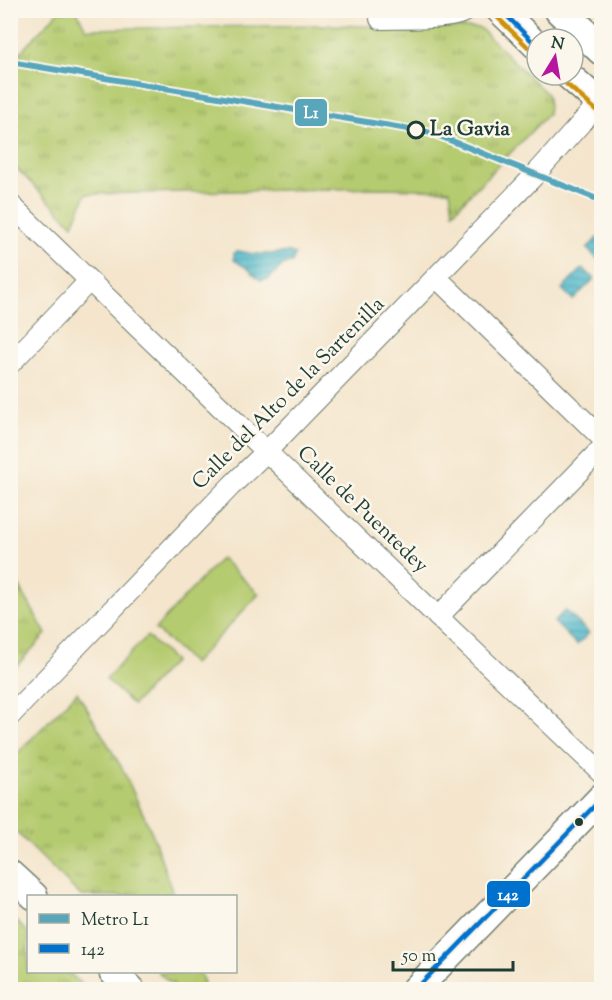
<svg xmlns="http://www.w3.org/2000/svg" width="612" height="1000" font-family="'Sorts Mill Goudy',serif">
<defs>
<pattern id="grass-tufts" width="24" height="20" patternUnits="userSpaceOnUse" patternTransform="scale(1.5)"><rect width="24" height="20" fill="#b5cb6f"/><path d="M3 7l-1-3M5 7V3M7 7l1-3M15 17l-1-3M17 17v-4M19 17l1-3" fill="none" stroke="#93a65c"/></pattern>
<pattern id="water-rules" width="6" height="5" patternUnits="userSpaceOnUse" patternTransform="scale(1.5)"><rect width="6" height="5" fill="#4eb8cb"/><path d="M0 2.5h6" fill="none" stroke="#4097a6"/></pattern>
</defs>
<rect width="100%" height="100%" fill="#fbf7ec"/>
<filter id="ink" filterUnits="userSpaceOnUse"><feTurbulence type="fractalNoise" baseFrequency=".0167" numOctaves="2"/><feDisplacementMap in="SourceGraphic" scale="12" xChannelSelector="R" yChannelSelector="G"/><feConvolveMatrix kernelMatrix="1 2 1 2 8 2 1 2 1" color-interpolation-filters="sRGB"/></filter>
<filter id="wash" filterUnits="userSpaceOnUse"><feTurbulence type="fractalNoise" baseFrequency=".008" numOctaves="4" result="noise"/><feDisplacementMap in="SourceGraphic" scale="24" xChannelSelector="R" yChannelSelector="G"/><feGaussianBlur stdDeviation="1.35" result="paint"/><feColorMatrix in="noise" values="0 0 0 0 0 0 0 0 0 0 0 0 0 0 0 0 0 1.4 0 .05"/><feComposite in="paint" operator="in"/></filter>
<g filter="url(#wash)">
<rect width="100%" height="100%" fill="#f4e5cc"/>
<g fill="url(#grass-tufts)" stroke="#6a8452" stroke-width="1.5">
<path d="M59,11H77L86,29L320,25L480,28L547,94L549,105L548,114L453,212L450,190L385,188L86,194L73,225L11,163L10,63Z"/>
<path d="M11,571L46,634L11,672H10Z"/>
<path d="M77,692L122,768L152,833L174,896H81L11,827V760Z"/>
<path d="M11,916L28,933V972H68L87,989H11Z"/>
<path d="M158,972H200L206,989H177Z"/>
</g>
<g fill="#b5cb6f" stroke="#6a8452" stroke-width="1.5">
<path d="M221,558L259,594L193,664L155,629Z"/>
<path d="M147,636L174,661L133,705L106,679Z"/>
</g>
<g fill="url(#water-rules)" stroke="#367a80" stroke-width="1.5">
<path d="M597,238L601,243V262L587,249Z"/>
<path d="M238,251C257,256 270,254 290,252L295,255L292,263L284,264L269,279L260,280L247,268L234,260V253Z"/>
<path d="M583,268L594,279L573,300L562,289Z"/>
<path d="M565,610L589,633L577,645L554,622Z"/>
</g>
</g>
<g filter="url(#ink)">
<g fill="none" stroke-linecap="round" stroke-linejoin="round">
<g stroke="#6a7869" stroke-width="22">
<g id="street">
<path d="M380,19C398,18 456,21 467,10"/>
<path d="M10,204L438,617L602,773"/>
<path d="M437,278L602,438"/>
<path d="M10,364L89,281"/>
<path d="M438,617L602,448"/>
<path d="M10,716L231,486L267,451L533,177L599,103"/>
</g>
</g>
<g stroke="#6a7869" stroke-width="30">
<g id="secondary">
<path d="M500,10L537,46"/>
<path d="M568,75L602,105"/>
<path d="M10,874L34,896"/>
<path d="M113,972L131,990"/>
<path d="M415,990L602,797"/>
</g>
</g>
<g stroke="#6a7869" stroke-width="33">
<path id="primary" d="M560,10L602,50"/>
</g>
<use href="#street" stroke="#fff" stroke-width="20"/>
<use href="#secondary" stroke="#fff" stroke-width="27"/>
<use href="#primary" stroke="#fff" stroke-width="30"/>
<g stroke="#fbf7ec" stroke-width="9">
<path id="bus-1" d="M415,990L602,798"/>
</g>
<g stroke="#fbf7ec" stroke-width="9">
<path id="bus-2" d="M501,10L537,46"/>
</g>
<g stroke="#fbf7ec" stroke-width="9">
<g id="bus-3">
<path d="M495,15L532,51"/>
<path d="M563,81L597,111"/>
</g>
</g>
<use href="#bus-1" stroke="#0072ce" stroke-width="4.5"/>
<use href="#bus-2" stroke="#0072ce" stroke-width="4.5"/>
<use href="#bus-3" stroke="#cc910a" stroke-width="4.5"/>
<g stroke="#fbf7ec" stroke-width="10">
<path id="metro-1" d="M10,62L432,133L602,201"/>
</g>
<use href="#metro-1" stroke="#59a6bb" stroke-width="6"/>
</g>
</g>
<circle fill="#fbf7ec" stroke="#1f3d34" stroke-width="3" cx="416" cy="130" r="8"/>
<circle fill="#1f3d34" stroke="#fbf7ec" stroke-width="2" cx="579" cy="822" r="5"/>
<g text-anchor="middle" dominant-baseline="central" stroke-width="5" stroke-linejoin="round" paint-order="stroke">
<g font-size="21" font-weight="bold" fill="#1f3d34" stroke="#fbf7ec" text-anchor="start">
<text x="430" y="130">La Gavia</text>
</g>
<g font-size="21" fill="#1f3d34" stroke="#fbf7ec">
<text transform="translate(289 394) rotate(-45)">Calle del Alto de la Sartenilla</text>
<text transform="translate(362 510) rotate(44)">Calle de Puentedey</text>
</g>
</g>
<g stroke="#fbf7ec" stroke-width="2">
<rect x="294" y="98" width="34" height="29" rx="6" fill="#59a6bb"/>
<rect x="486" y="880" width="45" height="28" rx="6" fill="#0072ce"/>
</g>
<g font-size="16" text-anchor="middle" font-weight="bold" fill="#fff">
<text x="311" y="118">L1</text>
<text x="508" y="900">142</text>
</g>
<rect width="612" height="1000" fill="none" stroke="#fbf7ec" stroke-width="36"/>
<rect x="27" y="895" width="210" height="78" fill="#fbf7ec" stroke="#a3ada2" stroke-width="1.5"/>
<rect x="39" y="914" width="30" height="9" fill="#59a6bb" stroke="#a3ada2" stroke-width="1.5"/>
<text x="81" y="925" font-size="18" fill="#1f3d34">Metro L1</text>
<rect x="39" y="944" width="30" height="9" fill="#0072ce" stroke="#a3ada2" stroke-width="1.5"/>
<text x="81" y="955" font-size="18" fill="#1f3d34">142</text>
<g transform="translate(555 57) rotate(11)"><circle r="28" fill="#fbf7ec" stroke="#a3ada2" stroke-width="1.5"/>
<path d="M0-4.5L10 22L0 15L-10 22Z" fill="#b5179e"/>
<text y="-9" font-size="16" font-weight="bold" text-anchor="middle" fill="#1f3d34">N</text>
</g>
<path d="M393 961v9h120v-9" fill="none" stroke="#1f3d34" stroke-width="3"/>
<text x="402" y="961" font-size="18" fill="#1f3d34" stroke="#fbf7ec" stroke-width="4.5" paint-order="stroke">50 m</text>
</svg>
